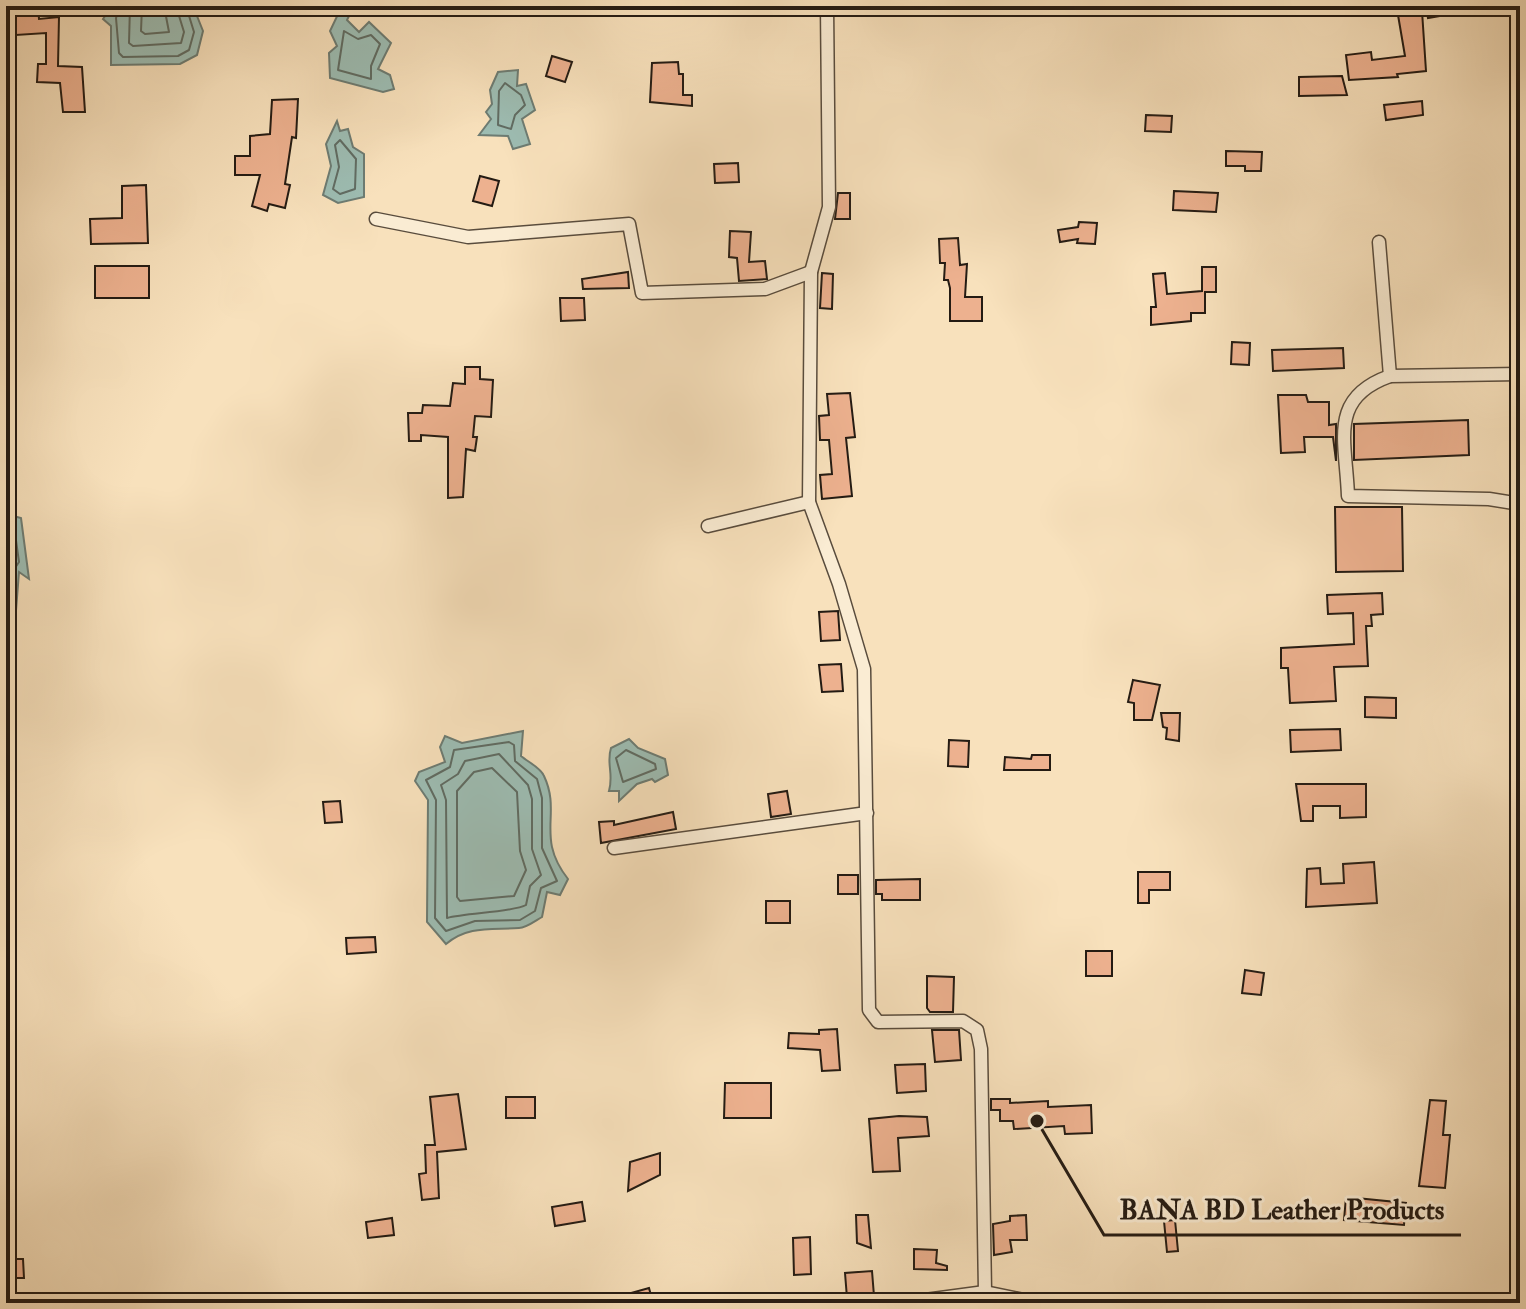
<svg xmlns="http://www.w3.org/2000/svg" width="1526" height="1309" font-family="'IM FELL Double Pica',serif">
<rect width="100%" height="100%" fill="#f8e1bc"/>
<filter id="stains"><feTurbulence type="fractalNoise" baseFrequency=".0025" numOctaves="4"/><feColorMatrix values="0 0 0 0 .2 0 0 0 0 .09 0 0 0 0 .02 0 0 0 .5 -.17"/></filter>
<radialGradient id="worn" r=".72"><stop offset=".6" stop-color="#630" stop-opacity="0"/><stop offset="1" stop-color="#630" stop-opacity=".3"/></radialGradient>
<g fill="#9dbdb3" stroke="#6d7c73" stroke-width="2">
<path d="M112,6H193L203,31L197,55L180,64L111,65V26L103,19Z"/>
<path d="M340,10L350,14L347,20L359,32L369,22L391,43L378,69L390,75L394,89L383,92L330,78L329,53L337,46L330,31Z"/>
<path d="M518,70L517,86L526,84L535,110L522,119L530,144L513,149L508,136L479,135L491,119L486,112L492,104L490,90L498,72Z"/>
<path d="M337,121L340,131L348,129L353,147L364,154V197L338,203L323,195L331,166L326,144Z"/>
<path d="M6,514L21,518L29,579L19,572L13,649L6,657Z"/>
<path d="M523,731L521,756C528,762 541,768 544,776C562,814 535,837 568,879L560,895L547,892L542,917C535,921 526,928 519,928C492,930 468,925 446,944L427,922L428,800L415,781L419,772L445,762L440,747L445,736L462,743Z"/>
<path d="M629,739L638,748L665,759L668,775L655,782L652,779L637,784L619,801V791H609C614,774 606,763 611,748Z"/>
</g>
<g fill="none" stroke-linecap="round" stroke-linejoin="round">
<g stroke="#606c63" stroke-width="2">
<path d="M120,6L116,18L119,53L123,57L178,56L189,50L194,32L186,6"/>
<path d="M130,6L129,43L133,46L181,43L184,32L176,6"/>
<path d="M142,6L141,31L145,34L169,32L164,6"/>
<path d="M344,31L358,39L371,35L380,44L371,66V79L338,70Z"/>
<path d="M505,83L521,95L525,105L515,115L511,129L498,125L499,91Z"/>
<path d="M340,140L356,159L355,189L340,194L333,189L339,167L335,145Z"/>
<path d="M6,522L14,526L19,562L11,574L6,639"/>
<path d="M509,742L514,745L515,761L537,779L542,798V848L557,881L541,888L535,911L520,920L475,921L446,931L435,918L436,800L426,780L450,767L454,750Z"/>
<path d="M626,750L655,764L656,769L623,782L616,758Z"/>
<path d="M499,754L528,785L532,799V849L541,875L530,886L526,905C514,912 466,913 447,918L446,800L441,785L458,774L465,761Z"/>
<path d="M492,768L517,792L520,851L526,870L514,896L460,901L457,897V791L474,772Z"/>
</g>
</g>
<g fill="#edb18f" stroke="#241b13" stroke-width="2">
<path d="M38,6L39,19L59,17L58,66L82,67L85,112H63L60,83L37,82L38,64H46V33L16,35L13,7Z"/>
<path d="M1426,6H1463V12L1428,18Z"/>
<path d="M1422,11L1426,71L1397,74L1398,77L1349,80L1346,55L1371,52L1372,60L1405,56L1398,15Z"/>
<path d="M552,56L572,62L565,82L546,76Z"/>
<path d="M678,62L679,74H683V95H692V106L650,102L652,63Z"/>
<path d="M1342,76L1347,95L1299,96V77Z"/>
<path d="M298,99L296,138L292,137L285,184L290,185L285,208L269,204L267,211L252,206L260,175H235V156H250V136L270,134L272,100Z"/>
<path d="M1422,101L1423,115L1386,120L1384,105Z"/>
<path d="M1146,115L1172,116L1171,132L1145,131Z"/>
<path d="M1226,151L1262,152L1261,171H1245V166H1226Z"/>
<path d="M738,163L739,182L715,183L714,164Z"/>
<path d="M480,176L499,181L492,206L473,201Z"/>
<path d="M146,185L148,243L91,244L90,219L122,218V186Z"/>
<path d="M1174,191L1218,193L1216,212L1173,210Z"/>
<path d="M838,193H850V219H835Z"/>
<path d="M1079,222L1097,223L1095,244L1077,243L1078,239L1060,242L1058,230L1078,227Z"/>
<path d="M730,231L751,232L749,262L765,261L767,279L739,281L737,258L729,257Z"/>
<path d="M958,238L960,265L967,264L965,297H982V321H950V288L948,280H944L945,263H940L939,239Z"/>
<rect x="95" y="266" width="54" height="32"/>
<path d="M1202,267H1216V292H1205V313H1191V321L1151,325V307H1156L1153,274L1165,273L1167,294L1202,291Z"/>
<path d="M628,272L629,288L583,289L582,279Z"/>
<path d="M822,273L833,274L832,309L820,308Z"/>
<path d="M560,298H584L585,320L561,321Z"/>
<path d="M1232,342L1250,343L1249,365L1231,364Z"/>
<path d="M1343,348L1344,368L1273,371L1272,350Z"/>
<path d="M465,367H480V379L493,380L491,417L475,416L473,437H477L475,451L466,449L463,497L448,498V437L421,435V441H409L408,413H422L423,405L450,406L453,383L465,384Z"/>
<path d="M850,393L855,437L846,438L852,496L822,499L820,475L832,474L829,440H820L819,416L829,415L827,394Z"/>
<path d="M1278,395H1306L1308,402H1329V425L1336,424V461L1333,437H1304L1305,452L1281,453Z"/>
<path d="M1468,420L1469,455L1354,460V424Z"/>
<path d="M1335,507H1402L1403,571L1336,572Z"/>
<path d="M1382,593L1383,614L1371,615L1372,626H1366L1368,666L1334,667L1336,701L1290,703L1288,668H1281V648L1354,644L1353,613L1328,614L1327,595Z"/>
<path d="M838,611L840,640L821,641L819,612Z"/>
<path d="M841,664L843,691L822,692L819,665Z"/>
<path d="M1133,680L1160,685L1152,720H1134V703L1128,702Z"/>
<path d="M1365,697L1396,698V718L1365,717Z"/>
<path d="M1161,713H1180L1179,741L1166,739L1167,728L1163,727Z"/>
<path d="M1340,729L1341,750L1291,752L1290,730Z"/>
<path d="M949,740L969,741L968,767L948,766Z"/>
<path d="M1032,755H1050V770H1004L1005,757L1031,759Z"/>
<path d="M1296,784H1366V817L1340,818V806H1313V821H1301Z"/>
<path d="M787,791L791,814L771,817L768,794Z"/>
<path d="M340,801L342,822L325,823L323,802Z"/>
<path d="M673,812L676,829L601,843L599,822L614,821V825Z"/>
<path d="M1374,862L1377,903L1306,907L1307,869L1320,868L1321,884L1344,883L1343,864Z"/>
<path d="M1138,872H1170V890H1149V903H1138Z"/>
<rect x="838" y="875" width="20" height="19"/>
<path d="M920,879V900H882V894H876V880Z"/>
<rect x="766" y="901" width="24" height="22"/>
<path d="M375,937L376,952L347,954L346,938Z"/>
<rect x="1086" y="951" width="26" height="25"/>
<path d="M1245,970L1264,973L1261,995L1242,993Z"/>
<path d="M927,976L954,977L953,1012H930L927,1008Z"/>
<path d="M837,1029L840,1070L822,1071L820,1050L788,1048L789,1033L819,1034V1030Z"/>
<path d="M932,1030H959L961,1060L935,1062Z"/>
<path d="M925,1064L926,1091L897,1093L895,1065Z"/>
<path d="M725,1083H771V1118H724Z"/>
<path d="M458,1094L466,1149L437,1152L439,1198L422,1200L419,1174L426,1173L425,1145H435L430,1097Z"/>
<rect x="506" y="1097" width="29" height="21"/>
<path d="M991,1099H1010V1103L1048,1101V1107L1091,1105L1092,1133L1065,1134L1064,1126L1014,1129L1013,1121H1000V1110H991Z"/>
<path d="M1430,1100L1446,1101L1443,1135H1450L1445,1188L1419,1186Z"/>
<path d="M899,1116L927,1117L929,1136L898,1138L900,1171L873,1172L869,1119Z"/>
<path d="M660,1153V1175L628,1191L630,1162Z"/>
<path d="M1346,1197L1406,1203L1404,1225L1344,1220Z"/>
<path d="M582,1202L585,1221L555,1226L552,1207Z"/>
<path d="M856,1215H868L871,1248L857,1243Z"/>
<path d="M1026,1215L1027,1240H1010L1012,1252L994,1255L993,1224L1010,1221V1216Z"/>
<path d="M392,1218L394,1235L368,1238L366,1222Z"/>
<path d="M1175,1220L1178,1251L1167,1252L1164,1221Z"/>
<path d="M810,1237L811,1274L794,1275L793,1238Z"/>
<path d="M914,1249L937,1250L936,1263L947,1266V1270L914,1269Z"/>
<path d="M6,1259H23L24,1278H6Z"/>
<path d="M872,1271L874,1296L847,1298L845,1273Z"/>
<path d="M649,1288L653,1303H606V1300Z"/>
</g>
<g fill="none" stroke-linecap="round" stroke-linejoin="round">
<g stroke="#594c3d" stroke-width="15">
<g id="street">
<path d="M827,6L829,207L811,272L809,502L839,584L864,669L869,1010L878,1022L963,1021L977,1030L981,1049L985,1292"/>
<path d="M376,219L468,237L629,224L642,293L765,289L811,272"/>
<path d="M1379,242L1390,376L1520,374"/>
<path d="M1390,376C1328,398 1346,440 1348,496L1489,499L1520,504"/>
<path d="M708,526L809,502"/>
<path d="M614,848L867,813"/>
<path d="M903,1303L985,1292L1038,1303"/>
</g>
</g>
<use href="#street" stroke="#faecd3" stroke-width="12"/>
</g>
<path fill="none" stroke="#241b13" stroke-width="3" d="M1037 1121L1104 1235H1461"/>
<circle fill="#241b13" stroke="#faecd3" stroke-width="3" cx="1037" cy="1121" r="8"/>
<g font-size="28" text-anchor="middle" font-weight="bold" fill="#241b13" stroke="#faecd3" stroke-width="6" stroke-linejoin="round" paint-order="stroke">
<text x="1282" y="1219">BANA BD Leather Products</text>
</g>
<rect width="1526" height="1309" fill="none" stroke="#f8e1bc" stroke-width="32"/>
<rect x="8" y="8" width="1510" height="1293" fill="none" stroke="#241b13" stroke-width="4"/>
<rect x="16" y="16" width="1494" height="1277" fill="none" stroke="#241b13" stroke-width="2"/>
<rect width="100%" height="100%" filter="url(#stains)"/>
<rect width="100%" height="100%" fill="url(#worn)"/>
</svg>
